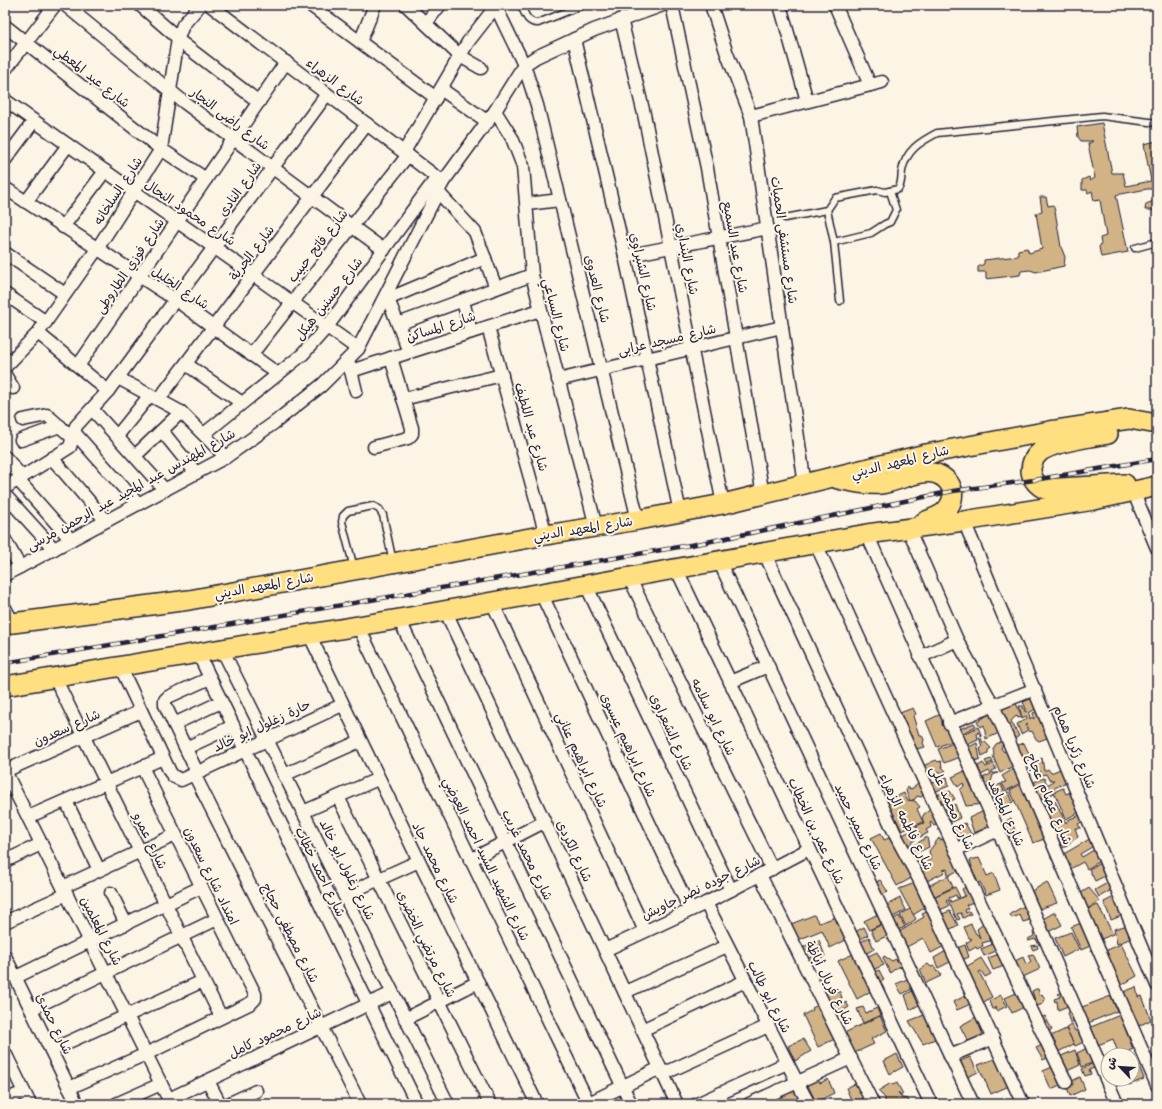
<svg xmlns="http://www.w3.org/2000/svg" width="1162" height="1109" font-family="'Architects Daughter','Playpen Sans Arabic',sans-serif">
<rect width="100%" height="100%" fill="#fcf5e5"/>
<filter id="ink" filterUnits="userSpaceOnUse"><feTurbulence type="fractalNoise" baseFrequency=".025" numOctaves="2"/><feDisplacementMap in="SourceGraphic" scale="8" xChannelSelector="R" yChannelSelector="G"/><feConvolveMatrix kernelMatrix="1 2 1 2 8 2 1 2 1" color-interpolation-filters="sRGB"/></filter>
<g filter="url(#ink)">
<g fill="#d2b386" stroke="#22223b">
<path d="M1102,123L1112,173H1123L1126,186L1151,181L1144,144L1157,141V224L1153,210H1145L1146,204L1154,201L1153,189H1147L1116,195L1128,252L1101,257L1099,247L1101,244L1100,238L1106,236L1100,200L1094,201L1092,191L1088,193L1087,190H1082V180L1089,177L1090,181L1095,178L1088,144L1093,141H1081L1078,137L1077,127Z"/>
<path d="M1040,197H1046L1048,206L1053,205L1055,211L1061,247L1065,257L1064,266L1036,272L1030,270L1021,271L1020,275L986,279V272H978V267L984,264V260L1018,256V250L1027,248L1029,253L1042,249L1036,213L1042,211Z"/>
<path d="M1033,698L1037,708L1029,713L1030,719L1032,717L1034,719L1033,713L1040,710L1050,737L1039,741L1036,739L1032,731L1029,732L1027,724L1025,725L1028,730L1021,734L1017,724L1027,719L1026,716L1022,718L1019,706H1023L1025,712L1027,711L1023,702Z"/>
<path d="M1015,701L1022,717L1018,718L1017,716L1015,717L1011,721L1019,736L1013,740L1000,711Z"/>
<path d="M913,708L916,714L913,716L919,735H922L924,740L923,743L925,747L916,749L911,735L908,734L897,714Z"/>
<path d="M992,712L1001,732L986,739L984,725L980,727L977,722Z"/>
<path d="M943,713L955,740L937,747L926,721Z"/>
<path d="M974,723L976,726L961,734L957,730Z"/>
<path d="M978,727L982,737L978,732L977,733L978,740L965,746L961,735Z"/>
<path d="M979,737L981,738L983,743L985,742L991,748L988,750V753L982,756L980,749L982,747Z"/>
<path d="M1003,741V744L1001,748L1004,752L1008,750L1015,765L1000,773L993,756L994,754L993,749L996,744Z"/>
<path d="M956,742L962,756L944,763L938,749Z"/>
<path d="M977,743L980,759L973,762L967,748Z"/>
<path d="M1024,743L1030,756L1019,762L1013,747Z"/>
<path d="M1042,758L1044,771L1048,769L1051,773L1060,769L1066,782L1053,789L1054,793L1042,799L1039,796L1034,782L1044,778L1047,784H1049L1054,780H1049L1046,774L1041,775L1034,762Z"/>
<path d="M991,759L993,762L988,764L989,766L993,763L996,769L992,771V773H998L993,775L991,782L985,784L983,783L985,779H980L991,774L989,771L981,775L978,766L983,763L986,767L988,766L985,761Z"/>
<path d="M936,760L938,762L941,761L942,767L946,771L941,773L939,771L928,779L923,766Z"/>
<path d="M1015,768L1022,782L1006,791L1002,783L1006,782L1002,776Z"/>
<path d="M969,769L983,804L966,806L960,790L964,786L963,783L958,787L952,777Z"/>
<path d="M947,777L949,786L934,792L929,786L936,781Z"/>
<path d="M1025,782L1050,837L1033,843L1010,790Z"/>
<path d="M919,783L926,794L921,797L917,796L915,799L910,801L906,791L908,787L910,789L913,788Z"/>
<path d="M995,783L996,786L1001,784L1005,793L1009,792L1013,802L998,810L986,787Z"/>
<path d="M1063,788L1066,794L1073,791L1082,811L1066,819L1054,792Z"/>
<path d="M950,791L955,799L939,806L936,795Z"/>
<path d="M904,793L907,800L915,801L920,807L917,809L923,822L902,831L887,801Z"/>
<path d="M1055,801L1066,823L1068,820L1082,814L1085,820L1078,824L1081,828H1075L1078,837L1068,844L1066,838L1065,841L1067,846L1062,848L1057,837L1054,840L1041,807Z"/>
<path d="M955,804L960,818L947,824L940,811Z"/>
<path d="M933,808L941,823L934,826L931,822L930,823L931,827L926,830L928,833L920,837V834L916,826L924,823L922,818L924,814Z"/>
<path d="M984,811L991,826L974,833L969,818Z"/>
<path d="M1011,818L1016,834L1004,840L1000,825Z"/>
<path d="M965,823L973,837L956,846L948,830Z"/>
<path d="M909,832L910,837L912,835L910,832H913L918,837L908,846L902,835Z"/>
<path d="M881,833L884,840L894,836L915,876L897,886L871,838Z"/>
<path d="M927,837L929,847L910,856L907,850Z"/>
<path d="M1093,837L1097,844L1080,854L1082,857L1097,848L1103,859L1087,869L1083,862L1070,869L1062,855Z"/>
<path d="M939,838L940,840L944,839L951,855L955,853L965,877L962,879L957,871L948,876L947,869L943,870L945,872L927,881L922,871L930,867L929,865L920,870L916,861L912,860L918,856L923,863L931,859L929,851Z"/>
<path d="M979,858L987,876L994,873L1000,890L986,895L980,882L978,884L970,870L972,867L970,860Z"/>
<path d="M1106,860L1111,873L1095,881L1089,869Z"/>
<path d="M948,876L953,887L931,898L926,887Z"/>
<path d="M880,880L888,892L878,898L871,885Z"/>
<path d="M918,882L929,905L913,915L899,889Z"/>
<path d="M1047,882L1057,903L1039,909L1032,891Z"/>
<path d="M1109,882L1113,889L1099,897L1095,890Z"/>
<path d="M971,884L978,900L966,905L968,908L965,910L966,913L969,911L971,914L963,918L961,913L957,914L960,919L957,920L948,900L946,901L949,906L940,910L934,897L955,887L960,897L957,898L956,895L949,898L951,902L965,896L962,889Z"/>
<path d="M1089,888L1100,901L1084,911L1076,896Z"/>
<path d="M1116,896L1126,914L1111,920L1104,902Z"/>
<path d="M900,898L906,910L891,918L885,906Z"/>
<path d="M1026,905L1033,919L1023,922L1020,915L1012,918L1010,914Z"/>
<path d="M1098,905L1113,934L1097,941L1085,910Z"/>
<path d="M910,909L916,919L906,926L900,915Z"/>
<path d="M931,910L948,944L931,953L923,938L905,948L899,932L924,917L922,914Z"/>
<path d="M950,911L958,925L949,930L942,914Z"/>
<path d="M1041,912L1043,919L1055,912L1062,925L1048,932L1037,913Z"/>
<path d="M878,914L883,923L869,930L864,921Z"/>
<path d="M814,915L819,923L836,917L846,940L830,948L822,930L798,940L791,924Z"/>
<path d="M899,916L905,927L898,930L893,919Z"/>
<path d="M1086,921L1095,944L1081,950L1071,927Z"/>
<path d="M886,922L891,934L876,941L871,930Z"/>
<path d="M985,923L993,940L982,943L983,946L977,949L976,947L969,951L966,943L972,939L969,938L964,927L971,924L976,934H977L980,938L977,929Z"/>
<path d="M1128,925L1134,937L1117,944L1114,929Z"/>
<path d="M864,927L868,935L854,943L850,935Z"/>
<path d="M1041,929L1046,942L1039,945L1036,939L1028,941V939L1034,936L1033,932Z"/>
<path d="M1071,932L1079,949L1063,957L1055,938Z"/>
<path d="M869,937L874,949L862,956L856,945Z"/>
<path d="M819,940L825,956L805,965L804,960L813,956L811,953L805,955L798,949Z"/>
<path d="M993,944L996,951L984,956L981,949Z"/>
<path d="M1121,944L1137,976L1120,986L1105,951Z"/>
<path d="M965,945L969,957L962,960L957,948Z"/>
<path d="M1037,945L1038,948L1033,950L1031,946Z"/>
<path d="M948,950L954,960L938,968L934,958Z"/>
<path d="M877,952L884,965L870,971L864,958Z"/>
<path d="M855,953L873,990L857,999L838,961Z"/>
<path d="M1002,953L1007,965L993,970L988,958Z"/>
<path d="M1033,954L1040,969L1023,977L1015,961L1023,957L1026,964L1031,962L1028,955Z"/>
<path d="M884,956L892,961L896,959L897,962L901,959L905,966L900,968L899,966L890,973L883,958Z"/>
<path d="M981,958L991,974L985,977L981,971L979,972L992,997L982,1003L964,968Z"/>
<path d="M928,964L931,967L934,966L937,972L939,971L941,976L926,983L920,969Z"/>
<path d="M879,970L884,980L875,985L870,974Z"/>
<path d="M912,977L916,987L902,994L896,984Z"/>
<path d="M1136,987L1138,997L1142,996L1151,1020L1136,1027L1121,993Z"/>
<path d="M969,989L975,1002L957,1010L953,1002L965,996L963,992Z"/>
<path d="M1036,989H1038L1040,995L1042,994L1045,999L1043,1004L1037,1006L1032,991Z"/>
<path d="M833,990L840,992L842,998L830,1004L825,994Z"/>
<path d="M914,990L924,1002L910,1010L905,995Z"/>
<path d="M1067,990L1073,1004L1058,1010L1057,1001L1055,1002L1054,999L1060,997L1058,994Z"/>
<path d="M1021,991L1028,1005L1012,1013L1005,998Z"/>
<path d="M1001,995L1007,1006L997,1011L996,1007V1009H992L989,1001Z"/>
<path d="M1111,996L1117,1011L1088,1023L1082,1007Z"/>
<path d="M837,1001L838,1006L840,1002L842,1005L846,1002L849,1007L836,1015L830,1005Z"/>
<path d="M822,1003L839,1037L818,1047L803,1015L813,1010L812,1008Z"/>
<path d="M863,1007L866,1013L877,1008L880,1016L863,1023L857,1009Z"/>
<path d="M1075,1009L1079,1019L1070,1023L1067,1013Z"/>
<path d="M929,1013L940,1037L923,1044L909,1021Z"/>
<path d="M1120,1015L1133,1049L1122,1055H1119L1113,1039L1098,1045L1091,1027Z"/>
<path d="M880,1016L887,1031L871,1039L874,1044L852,1054L842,1034Z"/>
<path d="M1045,1016L1052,1030L1044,1034L1037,1020Z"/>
<path d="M976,1017L987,1038L970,1045L960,1026Z"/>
<path d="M1072,1025L1075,1031L1083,1028L1088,1040L1075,1046L1066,1028Z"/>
<path d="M1066,1029L1074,1044L1058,1052L1051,1036Z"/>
<path d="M803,1039L811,1051L795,1061L788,1046Z"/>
<path d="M1044,1044L1049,1057L1043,1060L1036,1048Z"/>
<path d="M1089,1047L1096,1061L1082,1067L1077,1053Z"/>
<path d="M1075,1050L1080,1065L1065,1072L1059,1057Z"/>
<path d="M897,1054L903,1067L890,1074L884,1061Z"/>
<path d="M970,1057L978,1072L963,1079L956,1063Z"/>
<path d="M997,1058L1009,1086L991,1094L978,1065Z"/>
<path d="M1137,1060L1144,1079L1129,1085L1127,1079H1132V1062Z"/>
<path d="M1097,1061L1101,1069L1096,1072L1094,1068L1089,1070L1091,1074L1085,1076L1082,1069Z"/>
<path d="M1057,1065L1065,1083L1051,1089L1043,1071Z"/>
<path d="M1080,1077L1085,1089L1070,1096L1066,1084Z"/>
<path d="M818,1079L820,1083L828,1079L834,1093L816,1102L807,1084Z"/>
<path d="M861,1081L868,1097L853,1104L846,1088Z"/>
<path d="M891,1083L893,1085L897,1083L903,1094L901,1095L898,1092L902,1098L908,1099L909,1102L904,1104H885V1098L878,1091Z"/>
<path d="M794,1087L800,1099L799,1104H781L778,1102L775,1094Z"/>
</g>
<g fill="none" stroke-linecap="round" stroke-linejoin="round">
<g stroke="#22223b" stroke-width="9">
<g id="lane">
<path d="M521,5C525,14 527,23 538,23L583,5"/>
<path d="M827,210L834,242L840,301"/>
<path d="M785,218L827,210L835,198L877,190L885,192L898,189C902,184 901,177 902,171C906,150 920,142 937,133L1102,116L1157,123"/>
<path d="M834,242L871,233L885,224L890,222L896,210L890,191"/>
<path d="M1135,248L1157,242"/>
<path d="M354,568L342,522L343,516L348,511L373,506L379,509L383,515L393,562"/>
</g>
</g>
<g stroke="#22223b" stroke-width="15">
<g id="street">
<path d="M65,5L185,103L384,250"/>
<path d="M140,5L178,38"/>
<path d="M210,5L443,182"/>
<path d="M310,5L436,98"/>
<path d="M406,5L460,56L481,68"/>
<path d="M495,5L524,65L537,105L638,520"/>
<path d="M672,5L707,168L763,495"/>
<path d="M711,5L726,51L751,116L805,485"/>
<path d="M780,5L807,101"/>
<path d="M835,5L870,85"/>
<path d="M621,19L644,114L723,504"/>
<path d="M426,23L440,5"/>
<path d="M5,26L161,149L206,179"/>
<path d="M574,39L625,256L680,512"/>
<path d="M178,40L259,102"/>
<path d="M360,42L375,5"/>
<path d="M5,70L55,5"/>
<path d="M441,89L488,122"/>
<path d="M5,100C122,184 241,265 358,349"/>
<path d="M495,111L512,138L523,166L532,275L596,527"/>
<path d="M751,116L882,82"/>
<path d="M404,152L468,42L496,6"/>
<path d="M5,160L34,121"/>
<path d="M5,188L176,300L278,374"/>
<path d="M438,192L475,232L496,288"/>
<path d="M26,202L68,145"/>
<path d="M527,204L560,200"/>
<path d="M63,227L105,171"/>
<path d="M5,253L65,294"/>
<path d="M625,256L768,228"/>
<path d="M5,294L46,322"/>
<path d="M388,299L409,352"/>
<path d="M383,301L485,258"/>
<path d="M463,301L471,332"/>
<path d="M398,324L532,275"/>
<path d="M488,327L546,535"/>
<path d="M38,333L108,391"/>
<path d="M251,355L408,155"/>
<path d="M349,363L356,391"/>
<path d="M186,364L242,403"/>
<path d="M78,366L286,62"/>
<path d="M5,367L38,333L97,249L161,149L178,38L183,25L200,5"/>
<path d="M351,371L540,310"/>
<path d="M5,375L13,388"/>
<path d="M118,378L181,412L226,457"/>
<path d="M558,380L782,327"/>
<path d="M159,399L367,124"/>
<path d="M403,399L502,375"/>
<path d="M92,409L165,490"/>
<path d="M23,420L47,415L73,438"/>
<path d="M73,431L138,504"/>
<path d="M162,431L196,473"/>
<path d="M204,434L303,354L327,327L437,177"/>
<path d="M117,436L150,395"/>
<path d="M21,440L60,426"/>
<path d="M374,447L408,438L412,434V428L391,358"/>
<path d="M135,456L181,412"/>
<path d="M5,457L22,477"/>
<path d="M52,458L106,521"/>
<path d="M18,480L71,540"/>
<path d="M5,488L70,447L76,426L108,391L327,94"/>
<path d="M1133,491L1157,548"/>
<path d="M5,495L54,549"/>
<path d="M964,521L1157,985"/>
<path d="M908,528L957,640L993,705L1157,1085"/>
<path d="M867,534L998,830L1117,1104"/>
<path d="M5,540L20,567"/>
<path d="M816,544L972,886L1066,1082"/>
<path d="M764,552L897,838L920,881L1023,1104"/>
<path d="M719,561L973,1104"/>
<path d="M676,568L931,1104"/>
<path d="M5,575L226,457L274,423L322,385L358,349L443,182L495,111L524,65L536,57L594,30L663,5"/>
<path d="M629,577L772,869"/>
<path d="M586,585L731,890"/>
<path d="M541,593L690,910"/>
<path d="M492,602L645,931"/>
<path d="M5,608L13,623"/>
<path d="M445,610L677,1104"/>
<path d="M399,619L631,1104"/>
<path d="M358,626L589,1104"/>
<path d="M309,634L537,1104"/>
<path d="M222,649L448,1104"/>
<path d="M198,653L417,1104"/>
<path d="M920,657L957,640"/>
<path d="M120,666L170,772L173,776L181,780L342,705"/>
<path d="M55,678L221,1017"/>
<path d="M730,682L768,666"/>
<path d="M949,723L1035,689"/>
<path d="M174,724L221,702"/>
<path d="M186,748L233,726"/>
<path d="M5,771L171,1104"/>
<path d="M5,771L141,711"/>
<path d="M197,772L165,705V700L168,697L210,678"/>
<path d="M194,774L360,1104"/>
<path d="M284,775L360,741"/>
<path d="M338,797L490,1104"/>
<path d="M66,801L99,870"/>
<path d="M303,812L378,779"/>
<path d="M28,817L163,758"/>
<path d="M955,850L998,830"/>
<path d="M470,860L544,822"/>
<path d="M5,861L41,844"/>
<path d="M760,875L873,1104"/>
<path d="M63,887L175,835"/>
<path d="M111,893L126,924"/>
<path d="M344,895L419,861"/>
<path d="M706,903L797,1082L809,1104"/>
<path d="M5,922L67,894"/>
<path d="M605,950L706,903L809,849"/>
<path d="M5,956L77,1104"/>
<path d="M16,977L201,887"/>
<path d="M625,992L727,946"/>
<path d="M31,1009L217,919"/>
<path d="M405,1019L478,982"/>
<path d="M642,1030L745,981"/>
<path d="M51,1050L203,981"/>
<path d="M5,1053L30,1104"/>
<path d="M950,1056L993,1038"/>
<path d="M663,1074L768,1026"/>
<path d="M208,1081L220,1104"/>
<path d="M69,1088L146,1054L251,1003L255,999V994L142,767"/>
<path d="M169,1099L392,993"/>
<path d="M5,1100L24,1092"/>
<path d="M116,1104L161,1084"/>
<path d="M228,1104L256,1091"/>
<path d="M587,1104L660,1068"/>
<path d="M697,1104L787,1063"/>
<path d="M749,1104L851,1058"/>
</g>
</g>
<g stroke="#22223b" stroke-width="22">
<g id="primary">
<path d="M1108,434C1093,436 1051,443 1040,452C1034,457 1031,464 1031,471C1032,480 1038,486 1045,489L1125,484"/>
<path d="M838,479C852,482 866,485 881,484C898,482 920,468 937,474C955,481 958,501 943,513C938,517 930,519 924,522"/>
<path d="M5,624L189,600L546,535L638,520L723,504L926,454L1050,431L1129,419L1157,424"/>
<path d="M5,686L399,619L867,534L964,521L1094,500L1157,486"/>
</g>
</g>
<use href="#lane" stroke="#fcf5e5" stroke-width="6"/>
<use href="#street" stroke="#fcf5e5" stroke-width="12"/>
<use href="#primary" stroke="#ffdf80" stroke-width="19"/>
<g stroke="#22223b" stroke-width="4.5">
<path id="rail" d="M5,663L702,543L953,491L1034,480L1157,459"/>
</g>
<use href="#rail" stroke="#fcf5e5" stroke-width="3" stroke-dasharray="9" stroke-linecap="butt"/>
</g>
</g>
<g text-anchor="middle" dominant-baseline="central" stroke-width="4" stroke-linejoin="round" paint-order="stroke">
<g font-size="13" fill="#22223b" stroke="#fcf5e5">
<text transform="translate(92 77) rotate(38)">شارع عبد المعطي</text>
<text transform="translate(335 82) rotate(37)">شارع الزهراء</text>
<text transform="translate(230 119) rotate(37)">شارع راضى النجار</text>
<text transform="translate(240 189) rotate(-54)">شارع النادى</text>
<text transform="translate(118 191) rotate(-57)">شارع السلخانه</text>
<text transform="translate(190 213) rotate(34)">شارع محمود النحال</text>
<text transform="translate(784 240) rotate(82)">شارع مستشفى الحميات</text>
<text transform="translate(318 246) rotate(-52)">شارع فاتح حبيب</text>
<text transform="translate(735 247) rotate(80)">شارع عبد السميع</text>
<text transform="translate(252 253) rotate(-53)">شارع الحرية</text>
<text transform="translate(687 259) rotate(79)">شارع البنداري</text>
<text transform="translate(130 266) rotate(-56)">شارع فوزي الطاروطى</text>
<text transform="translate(643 272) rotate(77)">شارع الشبراوي</text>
<text transform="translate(180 288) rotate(34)">شارع الخليل</text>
<text transform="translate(597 289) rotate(76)">شارع العدوى</text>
<text transform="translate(329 299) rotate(-52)">شارع حسنين هيكل</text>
<text transform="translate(556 315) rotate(76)">شارع السباعي</text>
<text transform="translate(441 327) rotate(-18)">شارع المساكن</text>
<text transform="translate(667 340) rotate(-13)">شارع مسجد عرابى</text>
<text transform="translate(531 427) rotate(74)">شارع عبد اللطيف</text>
<text transform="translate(900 462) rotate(-14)">شارع المعهد الديني</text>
<text transform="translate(131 490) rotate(-29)">شارع المهندس عبد المجيد عبد الرحمن مرسى</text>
<text transform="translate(583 529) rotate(-9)">شارع المعهد الديني</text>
<text transform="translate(264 586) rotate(-10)">شارع المعهد الديني</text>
<text transform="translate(713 717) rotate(64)">شارع ابو سلامه</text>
<text transform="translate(262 726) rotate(-25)">حارة زغلول ابو خالد</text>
<text transform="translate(67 728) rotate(-24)">شارع سعدون</text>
<text transform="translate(671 732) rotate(65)">شارع الشعراوى</text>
<text transform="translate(628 745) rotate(65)">شارع ابراهيم عيسوى</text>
<text transform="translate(1074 747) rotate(67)">شارع زكريا همام</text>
<text transform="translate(581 760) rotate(65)">شارع ابراهيم عناني</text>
<text transform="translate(1049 799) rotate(67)">شارع عصام عجاج</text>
<text transform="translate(952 808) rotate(66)">شارع محمد على</text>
<text transform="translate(1006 813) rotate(66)">شارع المجاهد</text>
<text transform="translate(906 822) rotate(64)">شارع فاطمه الزهراء</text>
<text transform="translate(858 827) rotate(65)">شارع سمير حميد</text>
<text transform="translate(816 831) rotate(65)">شارع عمر بن الخطاب</text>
<text transform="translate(150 841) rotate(64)">شارع عمرو</text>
<text transform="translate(574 851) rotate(65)">شارع الكردى</text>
<text transform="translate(527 855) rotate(64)">شارع محمد غريب</text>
<text transform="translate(486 859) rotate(64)">شارع الشهيد السيد احمد العوضي</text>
<text transform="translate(435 863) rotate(64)">شارع محمد جاد</text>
<text transform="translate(347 870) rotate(64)">شارع زغلول ابو خالد</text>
<text transform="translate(320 872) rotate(64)">شارع احمد خطاب</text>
<text transform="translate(211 876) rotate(64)">امتداد شارع سعدون</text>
<text transform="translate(701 888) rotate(-26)">شارع جوده نصر جاويش</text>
<text transform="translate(101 931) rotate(63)">شارع المعلمين</text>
<text transform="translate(290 933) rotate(63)">شارع مصطفى حجاج</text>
<text transform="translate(426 944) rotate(64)">شارع مرتضي الخضرى</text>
<text transform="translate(829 983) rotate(64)">شارع فريال أباظة</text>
<text transform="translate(769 997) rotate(63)">شارع ابو طالب</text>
<text transform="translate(54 1024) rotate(64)">شارع حمدى</text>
<text transform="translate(275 1033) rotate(-25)">شارع محمود كامل</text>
</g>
</g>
<rect width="1162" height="1109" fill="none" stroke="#fcf5e5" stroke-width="20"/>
<rect x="10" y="10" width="1142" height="1089" fill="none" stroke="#22223b" stroke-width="1.5" filter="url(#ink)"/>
<g transform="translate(1120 1067) rotate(295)"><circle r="19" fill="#fcf5e5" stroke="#a5a1a1"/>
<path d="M0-3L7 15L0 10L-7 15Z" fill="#22223b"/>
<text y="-6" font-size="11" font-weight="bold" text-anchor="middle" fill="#22223b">ش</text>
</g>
</svg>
